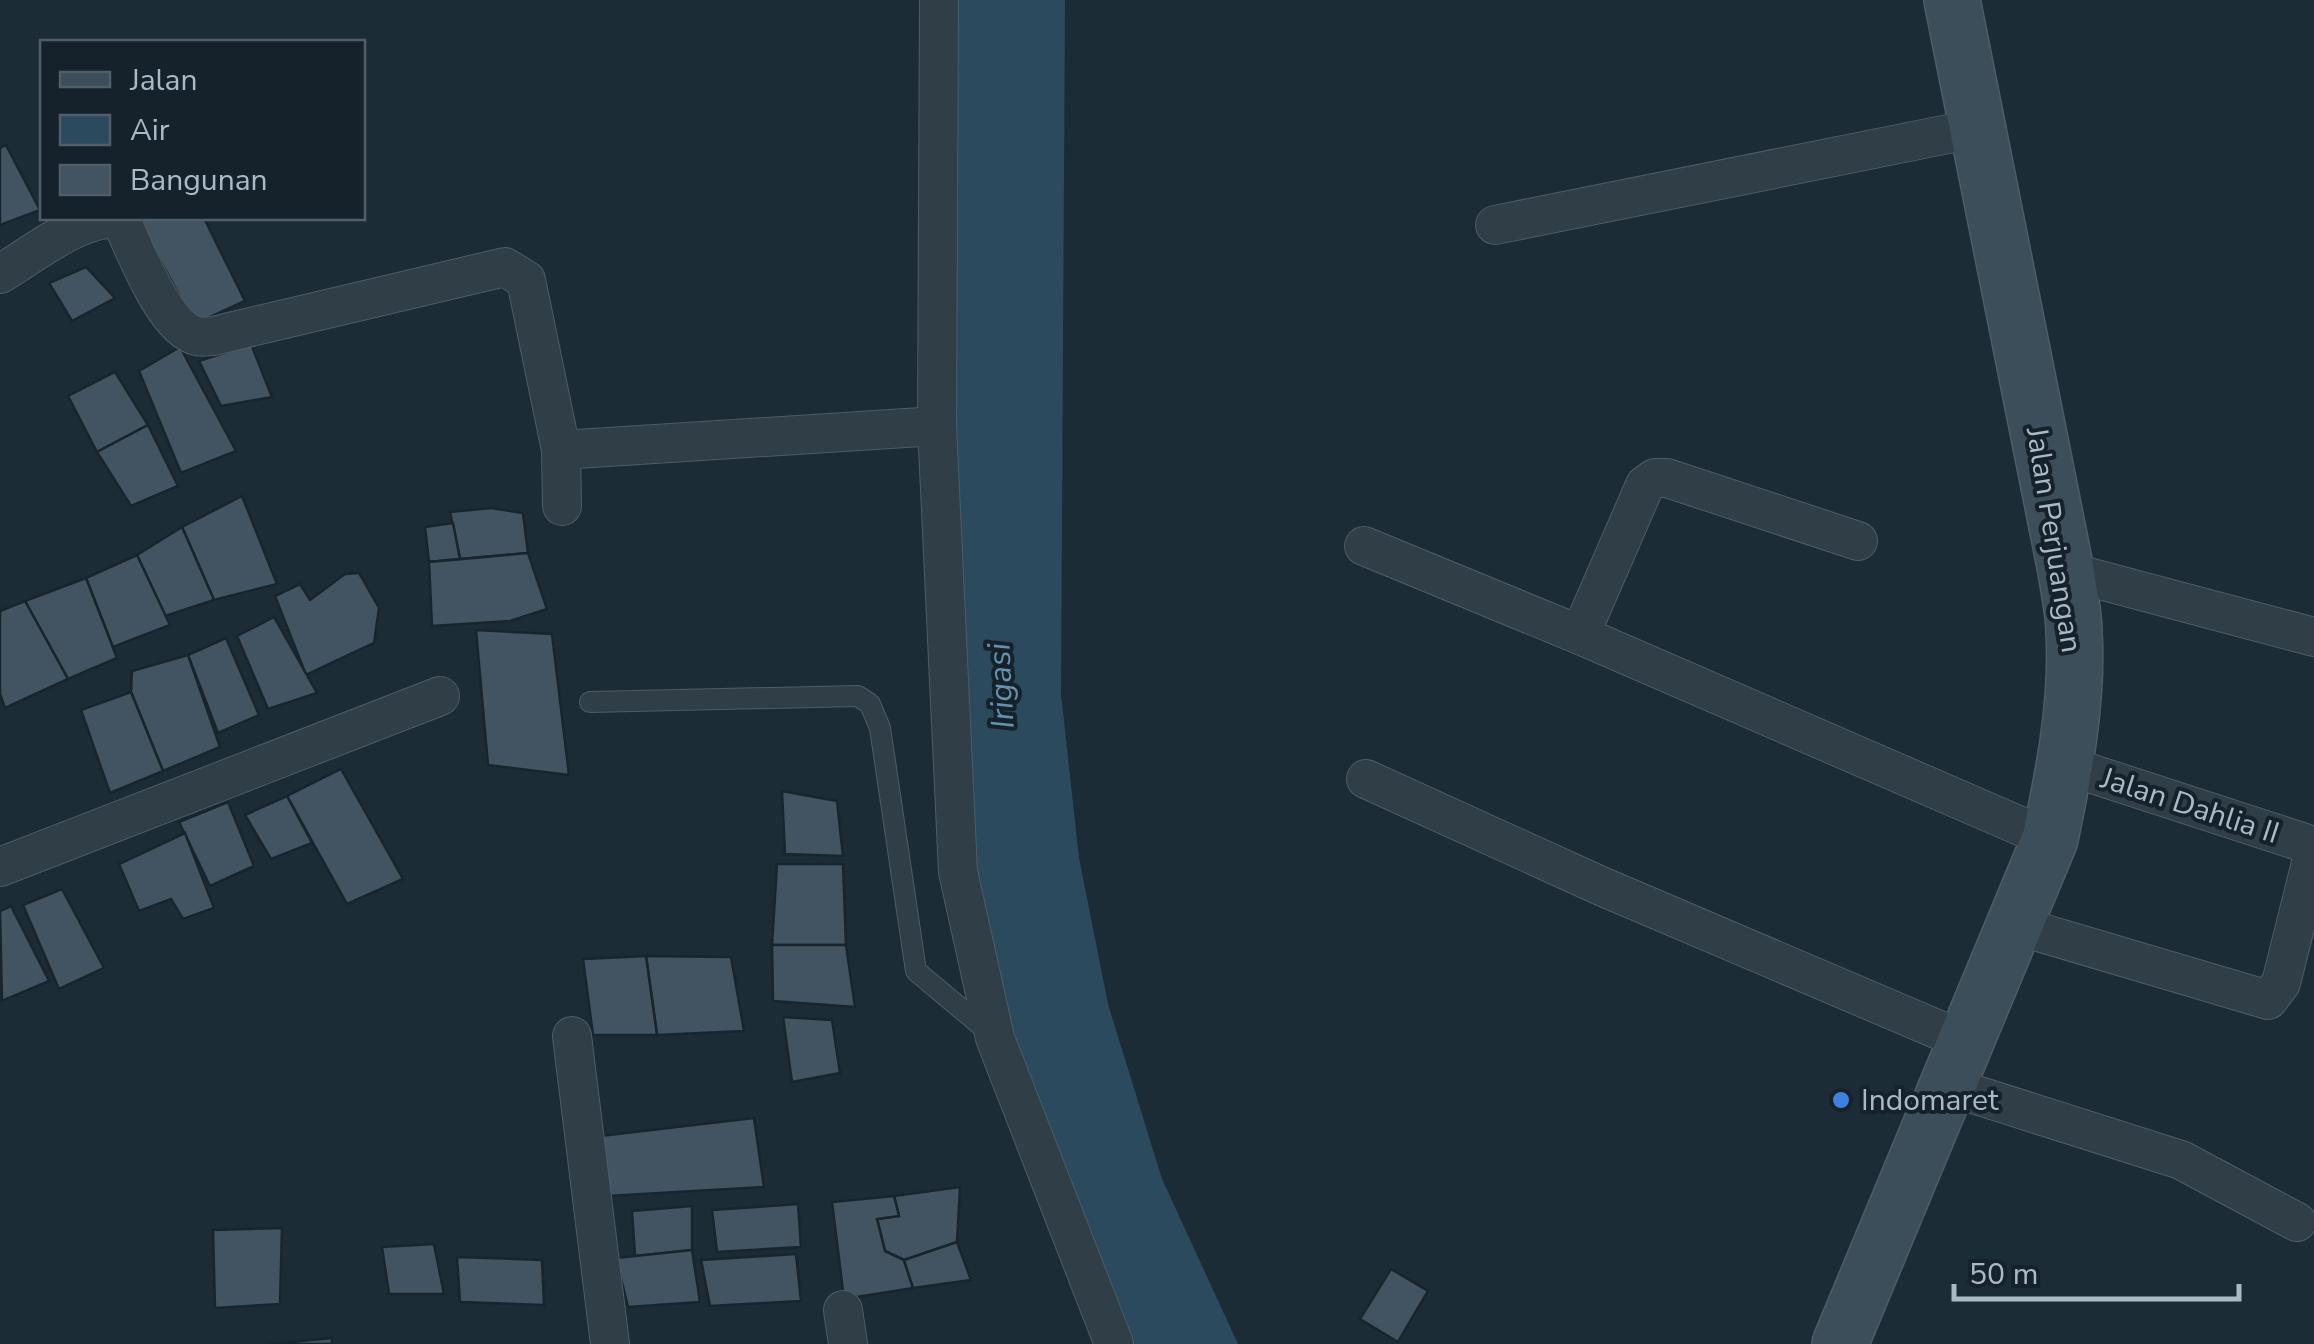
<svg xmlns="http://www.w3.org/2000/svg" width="2314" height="1344" font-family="'Nunito Sans',sans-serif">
<rect width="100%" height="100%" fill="#1c2c37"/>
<path fill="#2c4a5e" d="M951,0H1065L1061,694L1079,858L1108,1004L1162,1179L1238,1344H1103L999,1036L947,732Z"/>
<g fill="#425461" stroke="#18252d" stroke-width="2.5">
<path d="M6,145L40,210L0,225V148Z"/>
<path d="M137,218H204L245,301L195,324Z"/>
<path d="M86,267L115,298L72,321L49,283Z"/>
<path d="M251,344L272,397L221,406L199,361Z"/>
<path d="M180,347L236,451L181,473L139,371Z"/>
<path d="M115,372L148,425L97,452L68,396Z"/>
<path d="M148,425L178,486L131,506L97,452Z"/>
<path d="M242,496L277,584L214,600L182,527Z"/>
<path d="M491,508L523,513L528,553L460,559L450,512Z"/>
<path d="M453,523L460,559L429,562L425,527Z"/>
<path d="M182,527L214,600L165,616L137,555Z"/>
<path d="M528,553L547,609L510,621L432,626L429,562Z"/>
<path d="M137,555L170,625L113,647L86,578Z"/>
<path d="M359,573L379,608L374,643L306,675L275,596L300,584L310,600L345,574Z"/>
<path d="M86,578L117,658L68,679L25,601Z"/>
<path d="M25,601L68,679L5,708L0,694V611Z"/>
<path d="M274,617L317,693L268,709L237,636Z"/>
<path d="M476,630L552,634L569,775L488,765Z"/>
<path d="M226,638L259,715L218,733L188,655Z"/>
<path d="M188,655L220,747L163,771L131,692L132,671Z"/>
<path d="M131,692L163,771L110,793L81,710Z"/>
<path d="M341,769L403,879L347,904L287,796Z"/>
<path d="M782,791L837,801L843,856L785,854Z"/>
<path d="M287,796L312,843L271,859L245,815Z"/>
<path d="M228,802L254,866L210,886L179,822Z"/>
<path d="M185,833L214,908L183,919L171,899L139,911L119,864Z"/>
<path d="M777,864H843L846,945H772Z"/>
<path d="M62,889L104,968L59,989L23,905Z"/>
<path d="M11,906L49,981L2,1001L0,911Z"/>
<path d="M772,945H846L855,1007L773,1001Z"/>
<path d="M646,956L731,957L744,1031L657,1035Z"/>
<path d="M646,956L657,1035H593L583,959Z"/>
<path d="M783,1017L832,1020L840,1073L792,1082Z"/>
<path d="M754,1118L764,1187L607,1196L600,1136Z"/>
<path d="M960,1187L957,1242L904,1260L885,1251L877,1219L899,1216L894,1196Z"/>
<path d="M894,1196L899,1216L877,1219L885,1251L904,1260L913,1288L844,1299L832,1202Z"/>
<path d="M798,1204L801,1247L717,1252L712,1210Z"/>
<path d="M692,1206V1250L635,1256L632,1211Z"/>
<path d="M282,1228L280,1304L215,1308L213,1230Z"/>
<path d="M957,1242L971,1280L913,1288L904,1260Z"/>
<path d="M434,1244L444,1294H389L382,1247Z"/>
<path d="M692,1250L700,1302L628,1307L616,1258Z"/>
<path d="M796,1254L801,1301L710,1306L701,1260Z"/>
<path d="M457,1257L542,1260L544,1305L460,1302Z"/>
<path d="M1391,1269L1428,1291L1398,1342L1360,1319Z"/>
<path d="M332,1338V1344H270Z"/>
</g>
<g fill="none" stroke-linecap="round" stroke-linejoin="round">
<g stroke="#4d5c65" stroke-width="22">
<path id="lane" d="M590,702L858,696L870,704L880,728L916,971L990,1033"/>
</g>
<g stroke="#4d5c65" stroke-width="40">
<g id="street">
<path d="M939,0L937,426L958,872L995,1038L1114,1344"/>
<path d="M1495,225L1978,128"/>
<path d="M0,274C34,254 79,216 120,218C134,247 164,329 197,336C202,338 208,336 213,336L505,267L526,280L561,450L937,426"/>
<path d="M561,450L562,506"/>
<path d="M1364,546L1580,635L2050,839"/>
<path d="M2066,571L2314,637"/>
<path d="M1580,635L1645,485L1655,478H1667L1858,541"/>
<path d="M2065,765L2314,846"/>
<path d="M1366,779L1601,886L1967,1042"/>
<path d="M0,867L440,696"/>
<path d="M2015,925L2268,1000L2281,983L2314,851"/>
<path d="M572,1036L610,1344"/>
<path d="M1948,1086L2181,1160L2297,1222"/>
<path d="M843,1310L848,1344"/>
</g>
</g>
<g stroke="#4d5c65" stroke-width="58">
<path id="secondary" d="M1840,1344L2050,839C2064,772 2078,702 2074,633C2074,612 2069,592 2066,571L1952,0"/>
</g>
<use href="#lane" stroke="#303e47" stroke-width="20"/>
<use href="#street" stroke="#303e47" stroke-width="38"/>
<use href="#secondary" stroke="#3d4e5b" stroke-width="55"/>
</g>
<circle fill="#3f7fe0" stroke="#16222b" stroke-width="4" cx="1841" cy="1100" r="10"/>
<g text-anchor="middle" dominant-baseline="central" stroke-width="8" stroke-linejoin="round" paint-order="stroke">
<g font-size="30" fill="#a9b9c5" stroke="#16222b">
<text transform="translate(2054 540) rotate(81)">Jalan Perjuangan</text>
<text transform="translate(2190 806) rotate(18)">Jalan Dahlia II</text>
</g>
<g font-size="30" fill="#a9b9c5" stroke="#16222b" text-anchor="start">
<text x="1861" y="1100">Indomaret</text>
</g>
<g font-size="32" font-style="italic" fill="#6591ac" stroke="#16222b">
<text transform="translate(1001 686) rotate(-93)">Irigasi</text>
</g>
</g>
<rect x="40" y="40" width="325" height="180" fill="#16222b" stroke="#515e69" stroke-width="2.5"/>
<rect x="60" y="72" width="50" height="15" fill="#3d4e5b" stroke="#515e69" stroke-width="2.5"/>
<text x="130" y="90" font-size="30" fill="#a9b9c5">Jalan</text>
<rect x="60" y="115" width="50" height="30" fill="#2c4a5e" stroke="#515e69" stroke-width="2.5"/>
<text x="130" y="140" font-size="30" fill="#a9b9c5">Air</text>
<rect x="60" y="165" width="50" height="30" fill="#425461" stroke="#515e69" stroke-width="2.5"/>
<text x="130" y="190" font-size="30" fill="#a9b9c5">Bangunan</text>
<path d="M1954 1284v15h285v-15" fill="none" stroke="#a9b9c5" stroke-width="5"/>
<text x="1969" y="1284" font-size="30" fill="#a9b9c5" stroke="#16222b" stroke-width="8" paint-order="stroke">50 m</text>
</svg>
